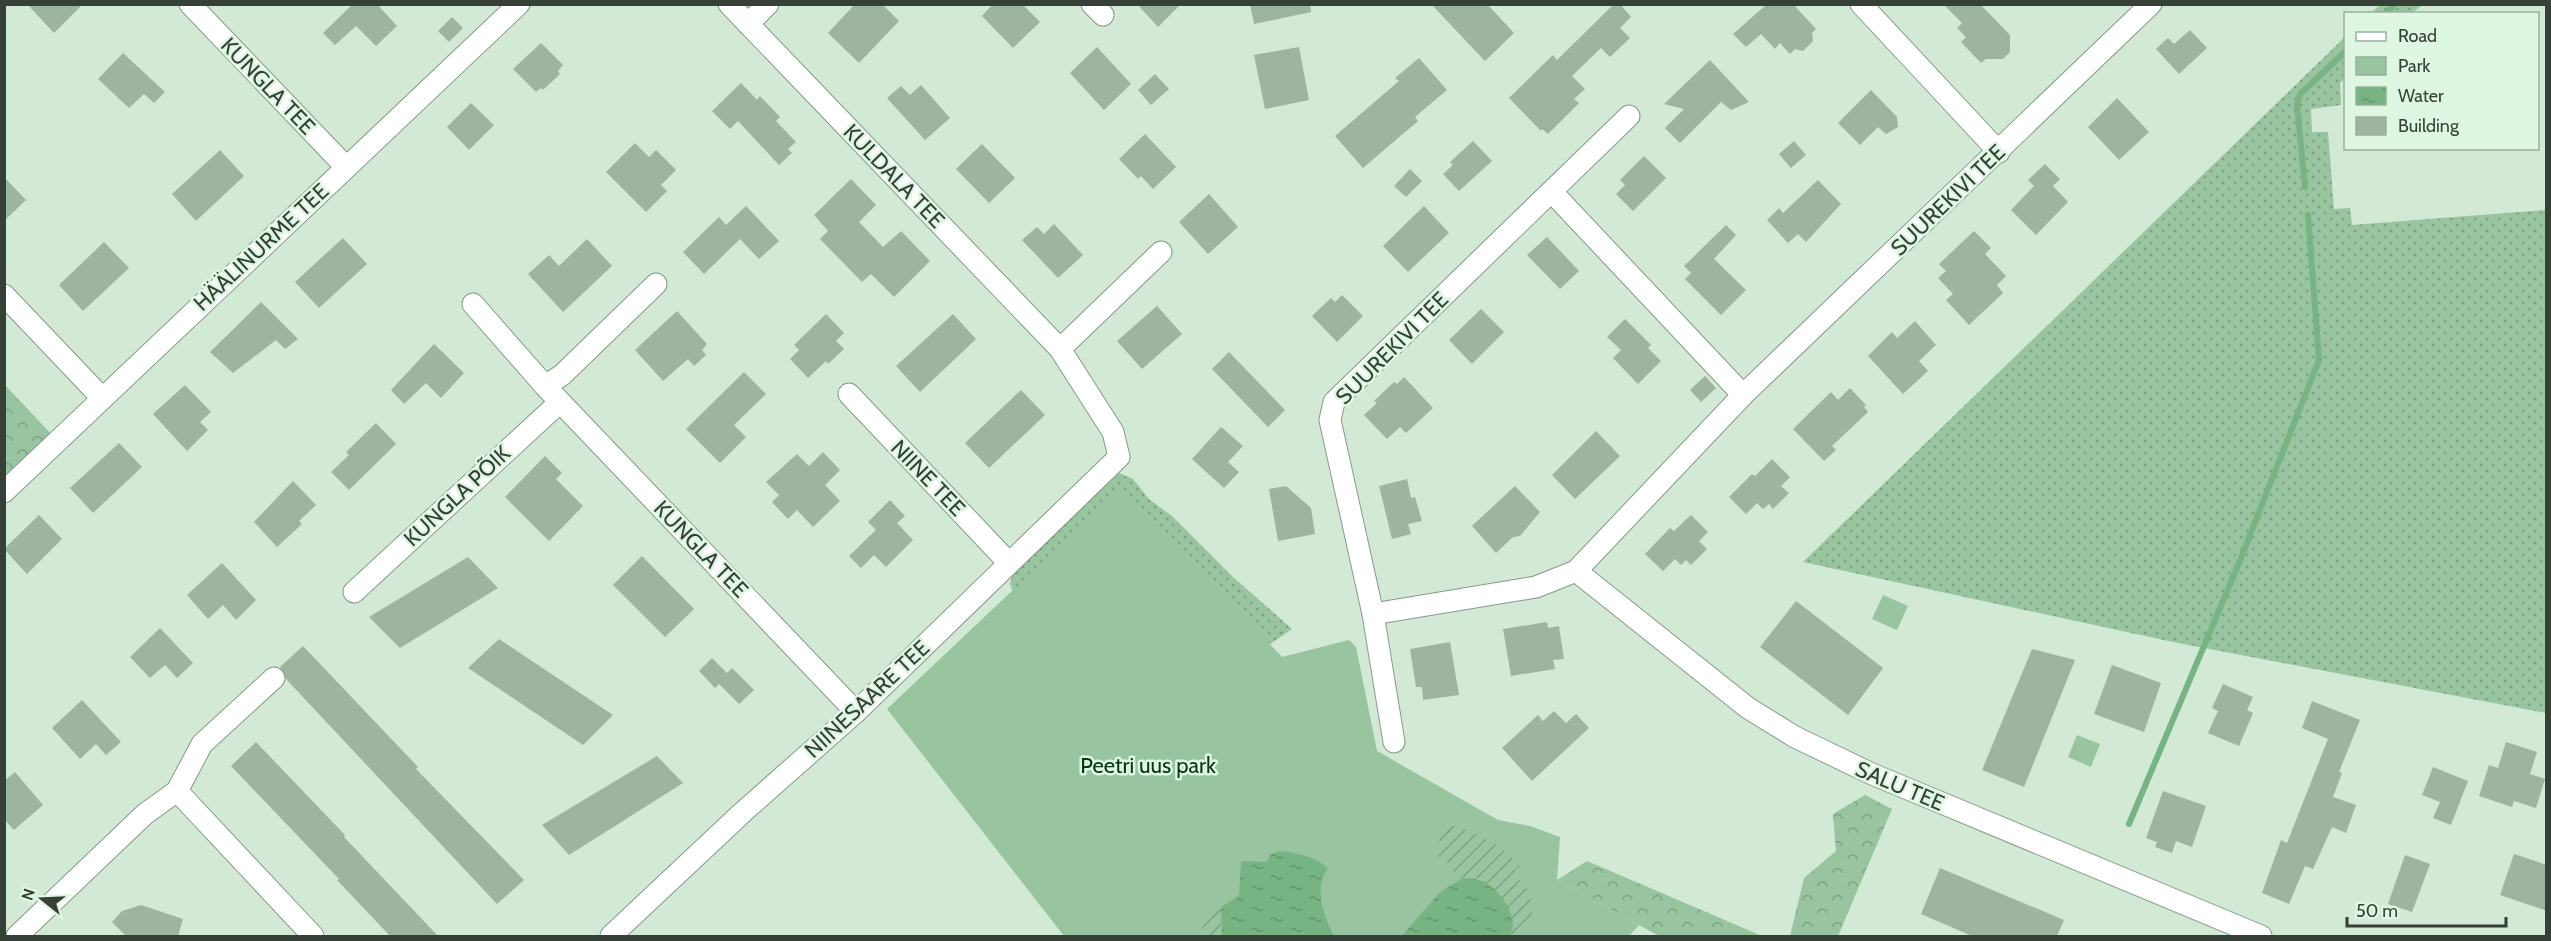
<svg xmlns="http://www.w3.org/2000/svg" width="2551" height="941" font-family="Cabin,sans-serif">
<defs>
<pattern id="grass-dots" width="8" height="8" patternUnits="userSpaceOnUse" patternTransform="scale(1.5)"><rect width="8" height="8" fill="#98c49f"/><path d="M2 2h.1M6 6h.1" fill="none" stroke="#7da182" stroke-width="1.8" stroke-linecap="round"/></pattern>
<pattern id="forest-crowns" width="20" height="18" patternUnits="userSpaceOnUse" patternTransform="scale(1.5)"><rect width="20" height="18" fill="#98c49f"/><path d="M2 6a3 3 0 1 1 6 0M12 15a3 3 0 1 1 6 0" fill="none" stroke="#7da182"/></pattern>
<pattern id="garden-furrows" width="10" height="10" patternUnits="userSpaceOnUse" patternTransform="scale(1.5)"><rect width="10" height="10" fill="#98c49f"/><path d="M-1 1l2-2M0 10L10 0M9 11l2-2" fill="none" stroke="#7da182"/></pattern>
<pattern id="water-ripples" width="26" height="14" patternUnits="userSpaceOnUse" patternTransform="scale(1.5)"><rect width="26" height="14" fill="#78b483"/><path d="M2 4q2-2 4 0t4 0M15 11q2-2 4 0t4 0" fill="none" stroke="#63946c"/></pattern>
</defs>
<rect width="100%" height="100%" fill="#d1e9d5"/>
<g fill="url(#grass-dots)">
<path d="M2380,5V4L2422,5L2412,13H2371Z"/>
<path d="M2345,37V78L2340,83L2341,105L2311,109L2312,132H2328L2334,209L2350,208L2352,225L2546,210V713L2173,642L1803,562Z"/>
<path d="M1119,473L1133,479L1149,499L1173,517L1233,577L1292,629L1266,647L1014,594L1010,584L1013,573Z"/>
</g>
<g fill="url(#forest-crowns)">
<path d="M5,385L52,435L5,480Z"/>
<path d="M1865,795L1892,809L1838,936H1790L1804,878L1836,851L1833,814Z"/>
<path d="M1587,861L1762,936H1659L1557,880Z"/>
</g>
<g fill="#98c49f">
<path d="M1120,489L1282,657L1349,640L1356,647L1377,751L1498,820L1530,826L1560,837L1557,880L1639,925L1629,936H1064L887,709Z"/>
<path d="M1883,595L1908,606L1897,630L1872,619Z"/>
<path d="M2077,735L2100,744L2091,767L2068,757Z"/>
</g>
<g fill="url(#garden-furrows)">
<path d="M1449,825C1473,830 1506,846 1520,866L1515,870L1523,889L1530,888C1532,904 1534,922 1524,936H1509L1512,933L1484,882L1463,878L1456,880L1453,867L1435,854L1443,829Z"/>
<path d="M1221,907L1222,936H1199L1208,915Z"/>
</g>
<g fill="url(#water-ripples)">
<path d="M1280,851C1296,853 1317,856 1328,869C1313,886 1324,918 1334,936H1222L1221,907L1239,896L1241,861L1267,862L1271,854Z"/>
<path d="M1463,878C1469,878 1476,879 1482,881C1499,888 1522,919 1509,936H1402L1440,892Z"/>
</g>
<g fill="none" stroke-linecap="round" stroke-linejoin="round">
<g stroke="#78b483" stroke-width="6">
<path d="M2385,14L2395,4"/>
<path d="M2305,187L2297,105L2300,94L2346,51"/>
<path d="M2129,824L2239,563L2319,360L2308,215"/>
</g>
</g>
<g fill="#9db4a0">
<path d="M27,4H83L54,33Z"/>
<path d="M353,4H377L397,26L376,46L356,26L335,45L323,33Z"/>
<path d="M855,4H882L899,21L859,63L828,33Z"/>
<path d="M993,4H1022L1040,22L1013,48L982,16Z"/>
<path d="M1137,4H1181L1158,27Z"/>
<path d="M1250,4H1310L1311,12L1254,24Z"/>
<path d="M1431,4H1487L1514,33L1485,61Z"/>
<path d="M1614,4H1620L1631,17L1620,28L1630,38L1610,57L1601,48L1572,76L1585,89L1574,99L1579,103L1548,134L1542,129L1541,131L1509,98L1553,55L1557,60Z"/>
<path d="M1767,4H1793L1816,29L1812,33L1813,41L1803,51L1795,49L1790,54L1780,43L1775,49L1761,34L1746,47L1733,34Z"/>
<path d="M1943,4H1980L2010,35V52L2003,59H1986L1981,63L1961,42L1966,37L1957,28L1962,23Z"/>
<path d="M452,17L463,28L449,42L438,31Z"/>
<path d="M2190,30L2207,48L2179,74L2156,49L2168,38L2174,44Z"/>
<path d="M541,43L563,65L558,71L560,74L543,90L541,88L536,92L513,69Z"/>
<path d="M1097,47L1131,84L1104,110L1070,73Z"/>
<path d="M1299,47L1309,100L1265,109L1254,55Z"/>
<path d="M123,53L165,92L154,103L144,94L129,108L98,79Z"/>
<path d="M1419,58L1447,90L1415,117L1418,121L1363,168L1335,136L1399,81L1395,78Z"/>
<path d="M1710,60L1749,102L1731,110L1721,102L1680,143L1665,128L1684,109L1664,104Z"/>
<path d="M1155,74L1169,89L1151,105L1138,90Z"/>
<path d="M741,83L757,100L760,96L780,117L776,121L796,142L788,149L792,153L779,165L738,121L730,129L712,111Z"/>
<path d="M921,85L950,118L925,140L887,98L901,86L910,95Z"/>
<path d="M1871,90L1897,117L1898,127L1886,134L1878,127L1860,145L1838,123Z"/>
<path d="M2117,98L2149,132L2119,160L2088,127Z"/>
<path d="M471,103L494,125L469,150L447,127Z"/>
<path d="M1145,134L1176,167L1153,189L1141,176L1138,179L1119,159Z"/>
<path d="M1473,141L1492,161L1459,191L1443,174L1453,165L1450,162Z"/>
<path d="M1794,141L1806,155L1791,168L1779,154Z"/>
<path d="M635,143L649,157L656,150L676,170L661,185L667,191L646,212L606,172Z"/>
<path d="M982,144L1015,178L989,203L956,169Z"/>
<path d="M220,150L244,176L196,221L172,194Z"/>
<path d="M1644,156L1666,178L1633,211L1616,194L1625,185L1620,180Z"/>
<path d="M2045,164L2060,179L2053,186L2068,202L2036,235L2011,210L2034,186L2028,180Z"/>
<path d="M1410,169L1422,181L1406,197L1394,186Z"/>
<path d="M4,177L26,200L4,221Z"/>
<path d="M851,179L876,205L859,222L883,247L901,231L930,261L894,297L871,274L862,282L820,239L828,231L814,215Z"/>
<path d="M1818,180L1841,204L1806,242L1798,234L1788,243L1767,220L1779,208L1783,213Z"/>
<path d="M1209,194L1238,227L1208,254L1179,222Z"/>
<path d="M746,206L779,241L759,259L740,239L704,274L683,252L719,217L726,225Z"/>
<path d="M1424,206L1449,233L1408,272L1383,246Z"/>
<path d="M1054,224L1083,255L1058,278L1022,240L1037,227L1044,234Z"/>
<path d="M1726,225L1736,235L1714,259L1746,290L1721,315L1685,279L1691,273L1684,266Z"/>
<path d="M1974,231L1991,248L1985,254L2006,276L1997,285L2003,293L1969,325L1946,300L1953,294L1938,278L1946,271L1939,264Z"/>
<path d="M1547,237L1579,271L1560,289L1527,255Z"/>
<path d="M343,238L367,264L319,308L295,282Z"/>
<path d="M587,239L612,266L563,312L528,274L549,255L559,266Z"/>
<path d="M104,242L129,268L83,311L59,285Z"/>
<path d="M1342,295L1363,316L1337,342L1312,316L1331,298L1335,302Z"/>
<path d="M261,302L298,339L285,349L276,340L233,373L210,352Z"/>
<path d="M1157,306L1182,334L1142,369L1117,341Z"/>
<path d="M1481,309L1504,332L1472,364L1449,340Z"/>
<path d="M677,311L707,344L702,350L706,355L694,366L688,359L663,381L635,350Z"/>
<path d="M826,314L844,333L836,341L844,349L828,364L826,361L808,378L790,359L799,350L794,345Z"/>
<path d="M953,314L976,339L920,392L896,366Z"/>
<path d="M1625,319L1651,345L1648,348L1661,361L1638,384L1613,358L1621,350L1607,337Z"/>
<path d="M1915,321L1936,345L1919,361L1928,371L1903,394L1868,356L1892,332L1897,338Z"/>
<path d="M434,344L464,373L441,398L426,383L404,404L391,390Z"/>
<path d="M1229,352L1285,410L1268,427L1212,369Z"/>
<path d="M744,372L766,394L734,425L746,437L720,463L686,429Z"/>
<path d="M1705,376L1716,388L1701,402L1690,390Z"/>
<path d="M1404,377L1433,408L1406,433L1400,427L1387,439L1364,415L1377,403L1374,401L1394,382L1397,384Z"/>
<path d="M185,385L211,412L200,422L208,430L187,451L153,414Z"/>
<path d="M1850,388L1866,405L1864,407L1868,412L1832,446L1836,450L1824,461L1793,429L1831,392L1838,400Z"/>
<path d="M1021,390L1045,415L989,468L965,443Z"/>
<path d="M376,423L396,444L349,490L331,472L349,455L346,452Z"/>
<path d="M1221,427L1243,446L1228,462L1239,472L1224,488L1192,459Z"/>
<path d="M1596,431L1620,456L1575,499L1552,475Z"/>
<path d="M119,443L142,467L93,513L70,488Z"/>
<path d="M823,452L840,470L825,485L840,501L813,527L797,510L788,519L772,502L779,495L766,482L797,454L809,466Z"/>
<path d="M545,456L562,473L556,479L583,506L549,541L505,497Z"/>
<path d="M1772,459L1790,477L1781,486L1789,493L1773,509L1769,504L1763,509L1757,503L1746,514L1729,497L1752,474L1755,476Z"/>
<path d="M1407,479L1411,498L1415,497L1422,521L1408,524L1411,534L1392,539L1379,486Z"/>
<path d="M293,481L316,505L299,521L302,524L277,547L254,522Z"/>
<path d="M1286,486L1311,508L1315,534L1278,541L1269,489Z"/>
<path d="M1515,486L1540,512L1520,536L1513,537L1496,553L1472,526Z"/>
<path d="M890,500L905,516L897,523L913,540L886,567L874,555L861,568L849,556L876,530L868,522Z"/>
<path d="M39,515L62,539L27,574L4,549Z"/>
<path d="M1691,515L1708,532L1699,541L1707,549L1691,565L1686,560L1681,565L1675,559L1663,571L1645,554L1670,528L1674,531Z"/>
<path d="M642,556L694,609L665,637L613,585Z"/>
<path d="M468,557L498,588L400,648L369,617Z"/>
<path d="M222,563L256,600L236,620L223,605L208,619L187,595Z"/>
<path d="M1796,601L1883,668L1848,715L1760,647Z"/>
<path d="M1547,622L1548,628L1559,626L1564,659L1553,660L1555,669L1511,676L1503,629Z"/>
<path d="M160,628L193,663L177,678L165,665L150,678L130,657Z"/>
<path d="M499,639L613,715L583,745L468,668Z"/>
<path d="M1450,642L1459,695L1423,700L1422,687H1416L1410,649Z"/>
<path d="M303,646L418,767L416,769L524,880L497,904L286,679L280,667Z"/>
<path d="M2032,649L2075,660L2024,787L1982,770Z"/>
<path d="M712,658L727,673L732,668L754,690L739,704L719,684L715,688L699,671Z"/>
<path d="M2112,665L2161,683L2144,732L2094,714Z"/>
<path d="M2223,684L2253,697L2247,710L2253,713L2239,746L2208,733L2218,711L2212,708Z"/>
<path d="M82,700L121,742L106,755L96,744L80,759L52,728Z"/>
<path d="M2312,701L2360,720L2339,772L2342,773L2333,797L2356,805L2346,833L2332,827L2313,869L2305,866L2289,904L2262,893L2281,840L2287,843L2328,739L2302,728Z"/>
<path d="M1554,711L1566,723L1576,714L1589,728L1532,781L1502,748L1538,715L1543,721Z"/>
<path d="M256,742L345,835L344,837L438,936H390L337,880L339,879L231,766Z"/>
<path d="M2506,742L2537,752L2530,774L2545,779L2536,808L2514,801L2512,807L2479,796L2489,765L2498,768Z"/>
<path d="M657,756L683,783L569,855L542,825Z"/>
<path d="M2433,767L2468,781L2451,825L2433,818L2440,802L2422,795Z"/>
<path d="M15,772L43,805L14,830L4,819V781Z"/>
<path d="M2163,791L2206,806L2192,847L2176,841L2172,853L2155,847L2157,842L2146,838Z"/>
<path d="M2514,854L2547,865V911L2500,895Z"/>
<path d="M2405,855L2430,864L2412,912L2388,904Z"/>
<path d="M1940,868L2064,920L2057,936H1972L1921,914Z"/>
<path d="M141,905L183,919L178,936H126L112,922L122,911Z"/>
</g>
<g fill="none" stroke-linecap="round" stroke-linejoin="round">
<g stroke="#849b88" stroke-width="23">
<g id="minor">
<path d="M190,4L346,167"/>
<path d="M1092,4L1103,15"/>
<path d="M1861,4L1999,152"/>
<path d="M748,24L768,4"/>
<path d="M1629,116L1334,402L1330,420L1373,614L1536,587L1576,571L1743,395L2151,4"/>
<path d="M1552,192L1743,395"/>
<path d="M4,295L102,398"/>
<path d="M473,304L545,386L856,712"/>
<path d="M1060,349L1161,252"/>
<path d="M545,386L562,375L656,284"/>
<path d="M849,394L1008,562"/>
<path d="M4,492L519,4"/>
<path d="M1576,571L1748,708L1795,737L1872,774L2261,936"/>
<path d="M354,592L560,402"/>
<path d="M1373,614L1394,742"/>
<path d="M177,791L313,936"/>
<path d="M17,936L145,814L177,791L202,744L274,678"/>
<path d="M611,936L743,812L856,712L1119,457L1113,432L1060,349L729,4"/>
</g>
</g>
<use href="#minor" stroke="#fff" stroke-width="21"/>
</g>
<g text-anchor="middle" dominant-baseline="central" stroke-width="5" stroke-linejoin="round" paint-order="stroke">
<g font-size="22" fill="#364037" stroke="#def7e2">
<text transform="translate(268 86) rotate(46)">KUNGLA TEE</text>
<text transform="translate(894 176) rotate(46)">KULDALA TEE</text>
<text transform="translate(1948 200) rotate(-44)">SUUREKIVI TEE</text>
<text transform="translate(261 247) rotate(-43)">HÄÄLINURME TEE</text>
<text transform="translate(1392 348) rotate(-45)">SUUREKIVI TEE</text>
<text transform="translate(928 478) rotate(46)">NIINE TEE</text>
<text transform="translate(457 496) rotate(-43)">KUNGLA PÕIK</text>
<text transform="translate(701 549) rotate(46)">KUNGLA TEE</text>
<text transform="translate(867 699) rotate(-43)">NIINESAARE TEE</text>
<text transform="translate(1900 786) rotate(23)">SALU TEE</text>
</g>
<g font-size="22" fill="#063616" stroke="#def7e2">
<text x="1148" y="765">Peetri uus park</text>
</g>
</g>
<rect width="2551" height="941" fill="none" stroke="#364037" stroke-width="12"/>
<rect x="2344" y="12" width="195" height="138" fill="#def7e2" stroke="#9bae9e" stroke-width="1.5"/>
<rect x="2356" y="32" width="30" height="9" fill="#ffffff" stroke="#9bae9e" stroke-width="1.5"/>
<text x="2398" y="42" font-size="18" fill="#364037">Road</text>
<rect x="2356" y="57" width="30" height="18" fill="#98c49f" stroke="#9bae9e" stroke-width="1.5"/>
<text x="2398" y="72" font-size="18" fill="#364037">Park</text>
<rect x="2356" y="87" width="30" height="18" fill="url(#water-ripples)" stroke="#9bae9e" stroke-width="1.5"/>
<text x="2398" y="102" font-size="18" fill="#364037">Water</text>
<rect x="2356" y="117" width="30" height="18" fill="#9db4a0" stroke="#9bae9e" stroke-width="1.5"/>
<text x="2398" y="132" font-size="18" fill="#364037">Building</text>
<g transform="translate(42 899) rotate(288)" stroke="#def7e2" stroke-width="4.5" paint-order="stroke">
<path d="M0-4.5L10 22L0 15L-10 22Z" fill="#364037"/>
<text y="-9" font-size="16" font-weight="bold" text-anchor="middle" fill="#364037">N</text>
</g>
<path d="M2347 917v9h159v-9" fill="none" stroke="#364037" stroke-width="3"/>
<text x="2356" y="917" font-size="18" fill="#364037" stroke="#def7e2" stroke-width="4.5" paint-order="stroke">50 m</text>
</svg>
